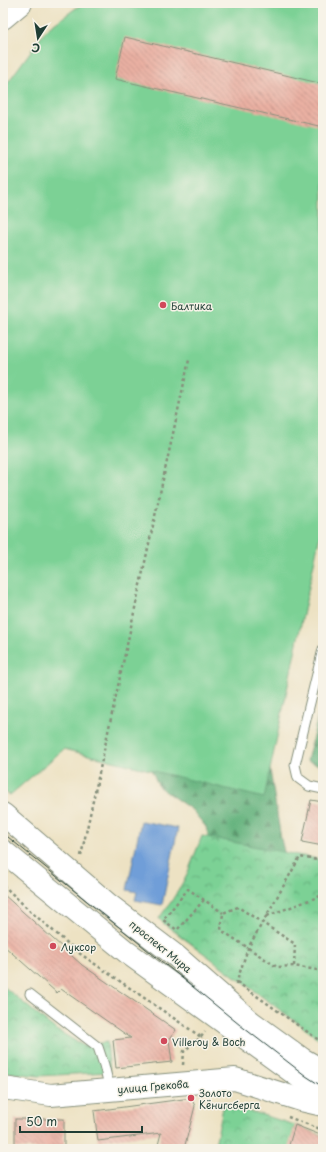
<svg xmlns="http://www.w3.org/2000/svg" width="326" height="1152" font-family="'Playpen Sans',sans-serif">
<defs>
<pattern id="forest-firs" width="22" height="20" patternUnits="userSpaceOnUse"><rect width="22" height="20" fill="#65b37e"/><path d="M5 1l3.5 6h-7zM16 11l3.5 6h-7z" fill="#539368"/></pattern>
<pattern id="park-crowns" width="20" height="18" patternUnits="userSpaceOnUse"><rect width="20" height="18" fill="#7cd195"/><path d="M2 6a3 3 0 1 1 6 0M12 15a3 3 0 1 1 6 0" fill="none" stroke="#65ab7a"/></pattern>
<pattern id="building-back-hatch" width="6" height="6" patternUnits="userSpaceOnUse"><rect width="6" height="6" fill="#eab0a3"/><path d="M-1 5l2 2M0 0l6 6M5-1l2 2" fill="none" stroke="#bd9086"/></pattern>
</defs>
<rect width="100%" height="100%" fill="#f7f3e8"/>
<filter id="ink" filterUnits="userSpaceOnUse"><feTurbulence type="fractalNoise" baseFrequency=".025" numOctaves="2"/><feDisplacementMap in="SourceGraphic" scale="8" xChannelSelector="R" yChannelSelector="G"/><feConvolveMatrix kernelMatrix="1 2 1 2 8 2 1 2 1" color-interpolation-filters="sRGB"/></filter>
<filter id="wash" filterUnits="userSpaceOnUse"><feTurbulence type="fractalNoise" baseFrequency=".012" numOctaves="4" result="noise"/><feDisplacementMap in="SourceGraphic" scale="16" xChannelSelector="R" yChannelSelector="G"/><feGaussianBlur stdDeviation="0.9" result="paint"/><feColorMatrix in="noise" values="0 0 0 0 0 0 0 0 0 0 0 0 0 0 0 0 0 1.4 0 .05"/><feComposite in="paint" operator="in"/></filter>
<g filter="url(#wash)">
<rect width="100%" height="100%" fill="#ede2c3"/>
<g fill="url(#forest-firs)" stroke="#427859">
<path d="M323,695V766L307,761Z"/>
<path d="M157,751L270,770L281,839L288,868L212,850L206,827L192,810L159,787L152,771Z"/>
</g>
<g fill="url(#park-crowns)" stroke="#4e8764">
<path d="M202,836L323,860V1042L163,923L159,918L171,902L186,877Z"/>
<path d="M3,986L55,1029L84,1046L107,1042L110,1072L39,1076L3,1072Z"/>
<path d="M224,1103L295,1125L323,1136V1149H214Z"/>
</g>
<path fill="#7cd195" stroke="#4e8764" d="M83,3H323V521L264,798L64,749L10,795L3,791V89L47,29Z"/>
<path fill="#6f9ed8" stroke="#476e86" d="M141,821L178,828L162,905L135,900L137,892L127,890Z"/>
<g id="blocks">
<g fill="url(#building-back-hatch)">
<path d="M125,37L323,84V127L115,79Z"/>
<path d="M311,800L323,802V846L302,842Z"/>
<path d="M3,894L82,965L176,1030L169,1040L172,1062L116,1068L113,1040L131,1038L61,989L57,993L3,945Z"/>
<path d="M191,1098L195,1106L184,1149H157L161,1133L98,1141L94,1111Z"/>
<rect x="15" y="1119" width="49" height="30"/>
<path d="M295,1125L323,1136V1149H292L289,1145Z"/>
</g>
</g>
</g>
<g filter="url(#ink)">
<use href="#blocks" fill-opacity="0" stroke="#86907c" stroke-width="1"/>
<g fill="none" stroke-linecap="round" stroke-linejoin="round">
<g stroke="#86907c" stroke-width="11">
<g id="service">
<path d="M323,649L295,765L298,778L309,786L323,789"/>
<path d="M30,994L98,1047L104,1065L110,1090"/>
</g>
</g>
<g stroke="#86907c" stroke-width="24">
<g id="tertiary">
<path d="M3,18L21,3"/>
<path d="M3,1088L51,1095L235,1079L301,1100L323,1105"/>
</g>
</g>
<g stroke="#86907c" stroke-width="24">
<g id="primary">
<path d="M3,814L109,905L176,956L251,1022L302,1059L323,1071"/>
<path d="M3,851L128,953L323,1094"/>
</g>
</g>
<g stroke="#86907c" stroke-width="2.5" stroke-dasharray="3 3" stroke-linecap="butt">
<path d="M81,856L189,360"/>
<path d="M3,885L30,911L79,953L201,1037"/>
<path d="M204,900L177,930L163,920L188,889L223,913"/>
<path d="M267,916L323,895"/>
<path d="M294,966L295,944L238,907L223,913L221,930L277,967L294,966L323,971"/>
<path d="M237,982L323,1043"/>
<path d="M236,984L248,948L300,857L323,861"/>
<path d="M183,1065L184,1051L201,1037L205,1032"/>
<path d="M288,1117L323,1130"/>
</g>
<use href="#service" stroke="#fff" stroke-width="9"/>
<use href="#tertiary" stroke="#fff" stroke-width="22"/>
<use href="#primary" stroke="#fff" stroke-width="22"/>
<path stroke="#1f3d34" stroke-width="1" d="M3,833L240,1025L306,1076L323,1087"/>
</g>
</g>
<g fill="#d1495b" stroke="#f7f3e8" stroke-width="1.5">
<circle cx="163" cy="305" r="4"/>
<circle cx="53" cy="946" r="4"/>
<circle cx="164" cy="1041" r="4"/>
<circle cx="191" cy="1098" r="4"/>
</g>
<g text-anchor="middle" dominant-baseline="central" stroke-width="3" stroke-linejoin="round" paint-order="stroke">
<g font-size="10" fill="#1f3d34" stroke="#f7f3e8" text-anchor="start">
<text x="171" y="305">Балтика</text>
<text x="61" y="946">Луксор</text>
<text x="172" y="1041">Villeroy &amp; Boch</text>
<text x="199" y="1092">Золото<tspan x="199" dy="12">Кёнигсберга</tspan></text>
</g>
<g font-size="10" fill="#1f3d34" stroke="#f7f3e8">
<text transform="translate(161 946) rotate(39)">проспект Мира</text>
<text transform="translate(153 1086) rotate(-5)">улица Грекова</text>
</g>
</g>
<rect width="326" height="1152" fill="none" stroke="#f7f3e8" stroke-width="16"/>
<g transform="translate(38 38) rotate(192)" stroke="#f7f3e8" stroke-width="3" paint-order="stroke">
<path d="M0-3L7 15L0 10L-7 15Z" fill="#1f3d34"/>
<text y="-6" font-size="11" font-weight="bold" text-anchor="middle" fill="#1f3d34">С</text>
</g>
<path d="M20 1126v6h122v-6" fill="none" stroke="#1f3d34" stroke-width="2"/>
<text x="26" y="1126" font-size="12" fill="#1f3d34" stroke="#f7f3e8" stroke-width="3" paint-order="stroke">50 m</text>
</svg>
